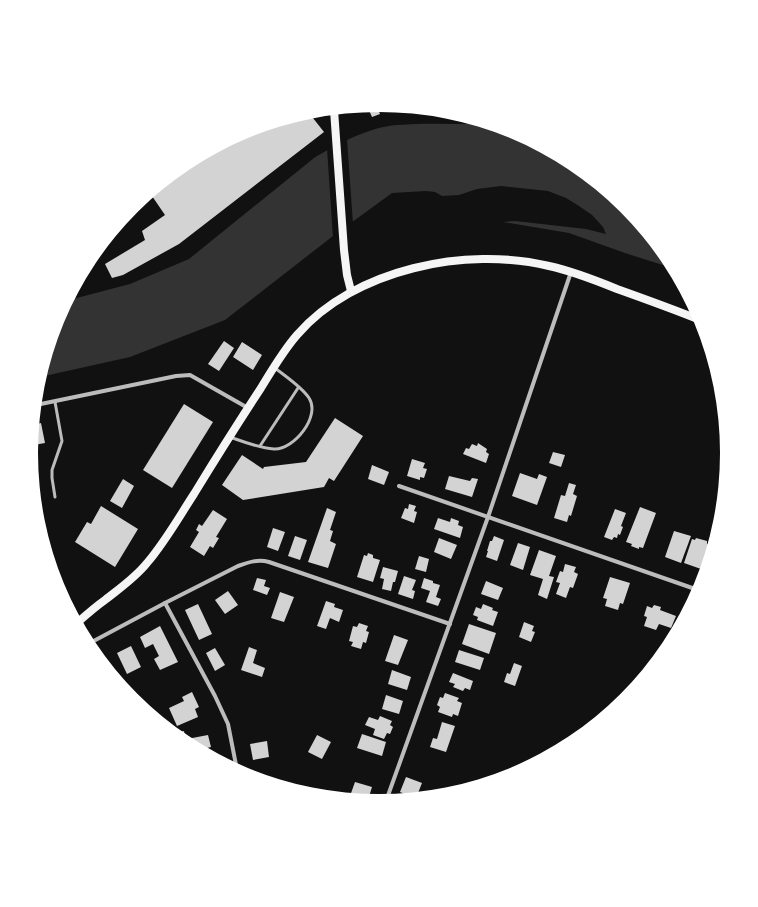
<svg xmlns="http://www.w3.org/2000/svg" width="758" height="907" font-family="Commissioner,sans-serif">
<rect width="100%" height="100%" fill="#111"/>
<path fill="#333" d="M474,124L512,132L573,164L625,208L668,260L672,268L625,253L569,233L503,222L515,221L586,229L606,234L603,227L592,215L579,206L566,198L548,191L501,186L477,189L459,195L442,196L435,192L426,191L392,193L333,236L225,320L130,357L40,377L58,320L69,300L130,284L189,259L314,158C337,144 369,127 397,125C422,123 448,124 474,124Z"/>
<path fill="#111" d="M347,139L353,224L333,238L327,148Z"/>
<g fill="#d3d3d3">
<path d="M372,106H377L380,114L372,117L368,108Z"/>
<path d="M309,113L324,132L179,244L123,275L112,278L105,264L145,240L142,231L165,215L152,196L214,149L246,132Z"/>
<path d="M224,341L234,348L219,371L208,364Z"/>
<path d="M242,342L262,355L253,370L233,357Z"/>
<path d="M184,404L213,422L172,488L143,470Z"/>
<path d="M335,418L363,436L334,481L329,478L324,487L243,500L222,485L242,455L263,469L264,467L306,462Z"/>
<path d="M41,423L45,443L34,445L36,451L31,452L34,425Z"/>
<path d="M478,443L487,449L486,452L489,454L486,463L463,454L466,448L469,449L472,444L477,446Z"/>
<path d="M553,452L565,455L561,467L549,463Z"/>
<path d="M412,459L425,463L423,468L427,469L424,478L420,477V480L407,476Z"/>
<path d="M372,465L389,472L384,485L368,479Z"/>
<path d="M520,473L537,479L539,474L547,477L537,505L512,496Z"/>
<path d="M449,476L470,481L472,478L478,479L472,497L445,489Z"/>
<path d="M123,479L134,486L122,508L110,501Z"/>
<path d="M569,483L576,485L573,494L577,496L571,516L569,515L567,522L554,518L561,495L565,496Z"/>
<path d="M409,504L416,506L414,511L417,512L414,523L401,518L405,508L408,509Z"/>
<path d="M101,506L138,529L115,567L75,542L87,522L91,524Z"/>
<path d="M640,507L656,513L643,548L639,547V549L631,546L632,544L626,542Z"/>
<path d="M327,508L336,512L330,530L333,531L330,541L336,544L328,568L308,562Z"/>
<path d="M615,509L626,513L621,526L623,527L620,535L618,534L617,538L614,537L612,540L604,537Z"/>
<path d="M213,510L227,519L216,537L219,538L213,548L210,546L204,556L190,547L199,532L196,530L199,524L202,526Z"/>
<path d="M438,518L450,522L451,518L459,521L458,525L463,527L460,538L434,529Z"/>
<path d="M273,528L285,532L278,551L267,547Z"/>
<path d="M674,531L691,536L681,563L665,557Z"/>
<path d="M295,536L307,540L300,560L288,556Z"/>
<path d="M494,536L504,540L497,561L486,557L488,551H487L490,541H492Z"/>
<path d="M439,538L457,545L451,559L434,552Z"/>
<path d="M696,538L707,541V544L709,545L701,569L684,563L692,539L695,540Z"/>
<path d="M518,543L530,547L523,570L510,565Z"/>
<path d="M539,550L556,556L549,576L554,577L547,599L538,595L543,579L530,575Z"/>
<path d="M368,553L373,555V558L380,560L373,582L357,577L364,555L367,556Z"/>
<path d="M419,556L429,559L426,572L415,569Z"/>
<path d="M565,564L576,567L574,572L578,574L573,588L570,587L566,598L556,594L560,583L556,582L560,571L563,572Z"/>
<path d="M383,567L398,571L395,582H393L391,591L382,589L384,579L380,578Z"/>
<path d="M404,576L416,580L412,590L415,591L413,599L398,594Z"/>
<path d="M610,577L630,583L623,604L620,603L618,610L605,606L607,599L603,598Z"/>
<path d="M257,578L266,580L264,586L270,588L267,595L253,590Z"/>
<path d="M424,578L433,581V583L440,585L436,597L441,599L438,606L426,602L430,591L421,588Z"/>
<path d="M486,581L503,588L498,600L481,594Z"/>
<path d="M228,591L238,605L225,614L215,600Z"/>
<path d="M280,592L294,597L284,622L271,618Z"/>
<path d="M326,601L335,604L334,607L343,610L339,622L330,618L326,629L317,626Z"/>
<path d="M198,604L212,634L199,640L185,610Z"/>
<path d="M483,604L493,608L492,610L498,612L493,626L477,620L478,617L473,615L476,607L481,609Z"/>
<path d="M654,605L661,607L660,610L676,616L671,628L659,624L656,630L644,626L647,617L644,616L647,606L652,608Z"/>
<path d="M524,622L534,626L532,631L535,632L531,642L519,637Z"/>
<path d="M359,623L368,626L366,631L369,632L366,643L363,642L361,649L351,646L353,642L349,641L353,626L357,627Z"/>
<path d="M469,624L496,633L489,654L462,644Z"/>
<path d="M160,626L178,662L160,670L154,659L159,656L153,644L145,648L140,637Z"/>
<path d="M394,635L408,640L398,665L385,661Z"/>
<path d="M131,646L141,667L127,674L117,653Z"/>
<path d="M249,647L257,650L253,663L265,668L262,677L241,670Z"/>
<path d="M215,648L225,665L215,671L206,653Z"/>
<path d="M459,650L484,658L480,670L455,662Z"/>
<path d="M106,661L116,678H115L103,663Z"/>
<path d="M514,663L522,666L515,686L504,682L507,673L510,674Z"/>
<path d="M392,670L411,677L407,690L388,684Z"/>
<path d="M453,673L473,681L470,690L465,688L463,691L453,687L455,684L449,682Z"/>
<path d="M192,692L199,707L195,709L198,717L177,726L169,708L184,701L182,697Z"/>
<path d="M445,693L459,698L457,701L462,703L458,716L453,714L452,717L438,712L440,707L437,705L440,697L443,698Z"/>
<path d="M386,695L403,701L399,714L382,709Z"/>
<path d="M380,716L392,721L390,725L393,727L390,734L387,733L384,739L373,735L375,729L365,725L369,717L378,720Z"/>
<path d="M442,722L455,726L446,752L430,747L433,738L437,739Z"/>
<path d="M184,731L186,743L173,733Z"/>
<path d="M362,734L386,742L382,756L357,748Z"/>
<path d="M208,735L211,747L207,748V752L204,753L188,744L187,739Z"/>
<path d="M317,735L331,742L322,759L308,752Z"/>
<path d="M267,741L269,757L253,760L250,744Z"/>
<path d="M406,777L422,783L416,798H414L400,792Z"/>
<path d="M355,782L372,787L368,800L350,796Z"/>
</g>
<g fill="none" stroke-linecap="round" stroke-linejoin="round">
<g stroke="#bcbcbc" stroke-width="3">
<path d="M55,402L62,441L52,470V478L55,497"/>
<path d="M230,437C244,442 259,448 274,449C294,450 321,416 309,398C302,387 285,376 275,368"/>
<path d="M260,446L298,388"/>
</g>
<g stroke="#bcbcbc" stroke-width="4">
<path d="M36,405L176,376L190,375L248,408"/>
<path d="M399,486L698,590"/>
<path d="M165,603L215,696L228,724L237,770"/>
<path d="M88,644L165,603L238,566C249,562 258,559 269,562L450,624"/>
<path d="M386,801L488,517L571,272"/>
</g>
<g stroke="#f5f5f5" stroke-width="8">
<path d="M334,110L344,250L347,275L351,291"/>
<path d="M77,623C86,615 95,607 105,600C120,588 135,578 147,563C165,542 179,517 194,494C216,458 238,423 261,388C272,370 283,351 297,335C354,269 466,246 549,266C572,271 595,280 617,289C645,299 673,309 700,320"/>
</g>
</g>
<path d="M0 0H758V907H0ZM38 453a341 341 0 1 1 682 0a341 341 0 1 1-682 0Z" fill="#fff" fill-rule="evenodd"/>
</svg>
